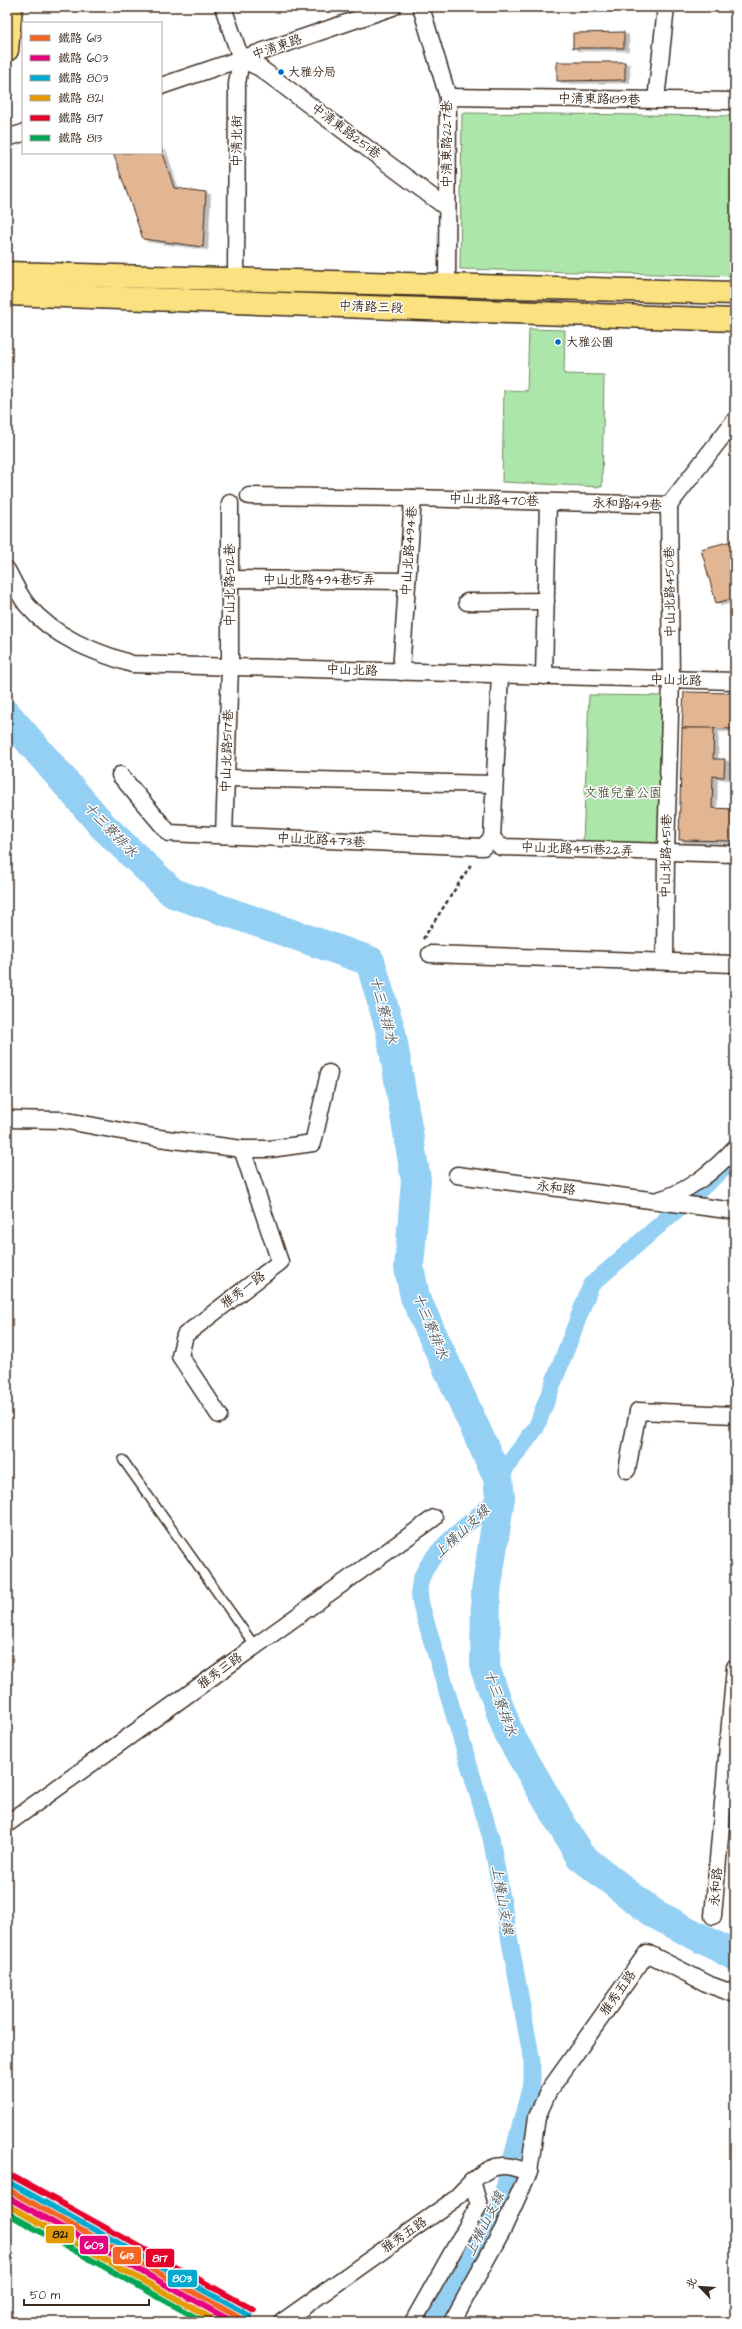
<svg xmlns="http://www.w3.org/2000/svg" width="742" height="2329" font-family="'Architects Daughter','LXGW WenKai TC',sans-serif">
<defs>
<filter id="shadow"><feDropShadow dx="4.5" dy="2.5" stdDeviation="0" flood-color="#0004"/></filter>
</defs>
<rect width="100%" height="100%" fill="#fff"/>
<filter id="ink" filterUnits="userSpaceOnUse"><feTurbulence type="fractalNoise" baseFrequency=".025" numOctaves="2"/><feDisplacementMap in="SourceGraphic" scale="8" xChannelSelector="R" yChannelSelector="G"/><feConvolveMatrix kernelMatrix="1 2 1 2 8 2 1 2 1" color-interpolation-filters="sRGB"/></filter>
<g filter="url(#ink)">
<g fill="#ade6aa" stroke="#748864">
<path d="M462,113L735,116V276L460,269Z"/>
<path d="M529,329L565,330L564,374L604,375L602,487L502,482L504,390L527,391Z"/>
<path d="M589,695L665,696L660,845L583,843Z"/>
</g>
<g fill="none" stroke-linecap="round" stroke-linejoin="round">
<g stroke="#94d0f4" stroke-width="17">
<path d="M498,1478L536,1428L591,1285L728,1165"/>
<path d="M432,2322L501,2199L532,2081V2061L491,1838L421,1605C420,1598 418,1590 420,1584C425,1553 477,1517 500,1497"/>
</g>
<path stroke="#94d0f4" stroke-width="30" d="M7,715L103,826L173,893L370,961L391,1032L416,1180L409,1267L415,1297L498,1478L500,1497L486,1592L485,1668L509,1734L580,1856L653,1913L735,1956"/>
</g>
<g fill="#e2b693" stroke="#3b2a1e" filter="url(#shadow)">
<path d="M624,32V48H573V33Z"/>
<path d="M557,62H625V80L557,81Z"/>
<path d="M161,147L174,188L206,192L203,247L143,239L113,153H161Z"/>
<path d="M735,540V598L716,603L701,549Z"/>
<path d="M684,692L735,693V729L682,728Z"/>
<path d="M682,728H714L713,759H725L724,777L713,776L712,808L735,809V841L679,840Z"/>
</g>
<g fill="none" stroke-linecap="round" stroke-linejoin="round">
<g stroke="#3b2a1e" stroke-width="11">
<path id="service" d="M123,1460L255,1646"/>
</g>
<g stroke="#3b2a1e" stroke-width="19">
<g id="minor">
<path d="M223,7L241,59L237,84L236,279"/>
<path d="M421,7L448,97L447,285"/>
<path d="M241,59L260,68L447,208"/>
<path d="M161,86L393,7"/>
<path d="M448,97L735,101"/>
<path d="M656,100L666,7"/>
<path d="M7,138L23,133"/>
<path d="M249,496L413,498L669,505"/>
<path d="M669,505L735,420"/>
<path d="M7,570C13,581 19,595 27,605C55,638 92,651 132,664L735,681"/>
<path d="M230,579L407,581"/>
<path d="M467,602L546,601"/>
<path d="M401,672L413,498"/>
<path d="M544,676L548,502"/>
<path d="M120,775L169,833L483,847L492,838L500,675"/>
<path d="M226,778L494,784"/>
<path d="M224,835L230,667V503"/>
<path d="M492,838L501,847L735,854"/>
<path d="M430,954L735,964"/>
<path d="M665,961L666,852L671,679L669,505"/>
<path d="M7,1119L62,1120L159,1138L242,1149H270L313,1143L329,1073"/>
<path d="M457,1175L735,1211"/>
<path d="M658,1200C687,1193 715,1170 735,1148"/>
<path d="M219,1415L180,1356L185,1335L280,1262L242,1149"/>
<path d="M627,1470L638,1411L735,1415"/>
<path d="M7,1824L434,1518"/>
<path d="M713,1916L735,1667"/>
<path d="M282,2322L454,2200C466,2187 483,2167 502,2166C510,2165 521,2170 529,2172"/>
<path d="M413,2322L479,2205L472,2181"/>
<path d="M452,2322L503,2229L529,2172L537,2117L548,2092L647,1953L710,1985L735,1994"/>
</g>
</g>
<g stroke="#3b2a1e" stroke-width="25">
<g id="primary">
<path d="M7,50L11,7"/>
<path d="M7,273L735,293"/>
<path d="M7,294L735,320"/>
</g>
</g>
<path stroke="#3b2a1e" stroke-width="2.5" stroke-dasharray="4 3" stroke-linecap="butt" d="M423,939L472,863"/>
<use href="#service" stroke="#fff" stroke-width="8"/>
<use href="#minor" stroke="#fff" stroke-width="16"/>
<use href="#primary" stroke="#fbe180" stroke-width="22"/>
<g stroke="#fff" stroke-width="9">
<path id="rail-1" d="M7,2189L247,2322"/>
</g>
<g stroke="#fff" stroke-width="9">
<path id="rail-2" d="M7,2197L233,2322"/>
</g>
<g stroke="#fff" stroke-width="9">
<path id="rail-3" d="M10,2183L250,2316"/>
</g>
<g stroke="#fff" stroke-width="9">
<path id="rail-4" d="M7,2205L218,2322"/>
</g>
<g stroke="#fff" stroke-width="9">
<path id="rail-5" d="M14,2177L254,2310"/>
</g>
<g stroke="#fff" stroke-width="9">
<path id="rail-6" d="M7,2213L204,2322"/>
</g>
<use href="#rail-1" stroke="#f26522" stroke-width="6"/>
<use href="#rail-2" stroke="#e5007d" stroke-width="6"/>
<use href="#rail-3" stroke="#00a9ce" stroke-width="6"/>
<use href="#rail-4" stroke="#e49a03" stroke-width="6"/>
<use href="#rail-5" stroke="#e4002b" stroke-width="6"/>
<use href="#rail-6" stroke="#00a651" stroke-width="6"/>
</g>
</g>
<g fill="#0065bd" stroke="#fff" stroke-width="1.5">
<circle cx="281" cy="72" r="3.5"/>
<circle cx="558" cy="342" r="3.5"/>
</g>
<g text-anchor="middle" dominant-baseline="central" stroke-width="3" stroke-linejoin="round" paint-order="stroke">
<g font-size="12" fill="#3b2a1e" stroke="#fff" text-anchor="start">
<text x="288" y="72">大雅分局</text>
<text x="566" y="342">大雅公園</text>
</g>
<g font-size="13" fill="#3b2a1e" stroke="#fff">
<text transform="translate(277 47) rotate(-19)">中清東路</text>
<text transform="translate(599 99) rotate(1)">中清東路189巷</text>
<text transform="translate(346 131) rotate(37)">中清東路251巷</text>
<text transform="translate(237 141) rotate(-90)">中清北街</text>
<text transform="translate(447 144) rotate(-90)">中清東路227巷</text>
<text transform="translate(371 307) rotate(2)">中清路三段</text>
<text transform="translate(494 500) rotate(2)">中山北路470巷</text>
<text transform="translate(627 504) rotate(2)">永和路149巷</text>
<text transform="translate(409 551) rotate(-86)">中山北路494巷</text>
<text x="319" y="580">中山北路494巷5弄</text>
<text transform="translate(230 585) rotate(-90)">中山北路512巷</text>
<text transform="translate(670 592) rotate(-91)">中山北路450巷</text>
<text transform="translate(352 670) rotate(2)">中山北路</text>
<text transform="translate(676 680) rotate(2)">中山北路</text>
<text transform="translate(227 751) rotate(-88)">中山北路517巷</text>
<text transform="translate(321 840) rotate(3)">中山北路473巷</text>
<text transform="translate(577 849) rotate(2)">中山北路451巷22弄</text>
<text transform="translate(666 856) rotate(-89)">中山北路451巷</text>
<text transform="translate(556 1188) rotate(7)">永和路</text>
<text transform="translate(243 1290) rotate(-37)">雅秀一路</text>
<text transform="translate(220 1671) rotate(-36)">雅秀三路</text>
<text transform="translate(716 1887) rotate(-85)">永和路</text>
<text transform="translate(618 1993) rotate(-55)">雅秀五路</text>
<text transform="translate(404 2235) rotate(-35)">雅秀五路</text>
</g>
<g font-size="13" fill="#585941" stroke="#fff">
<text x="623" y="793">文雅兒童公園</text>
</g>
<g font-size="14" font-style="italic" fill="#565c5e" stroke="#fff">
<text transform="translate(110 830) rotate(46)">十三寮排水</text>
<text transform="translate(383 1010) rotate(75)">十三寮排水</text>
<text transform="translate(430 1326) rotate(67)">十三寮排水</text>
<text transform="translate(462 1532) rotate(-43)">上橫山支線</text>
<text transform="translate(500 1703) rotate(70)">十三寮排水</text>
<text transform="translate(502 1900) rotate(80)">上橫山支線</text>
<text transform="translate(485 2224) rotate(-63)">上橫山支線</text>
</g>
</g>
<g stroke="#fff" stroke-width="1.5">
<rect x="45" y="2225" width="30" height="19" rx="4" fill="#e49a03"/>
<rect x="79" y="2235" width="30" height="20" rx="4" fill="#e5007d"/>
<rect x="112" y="2246" width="30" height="19" rx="4" fill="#f26522"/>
<rect x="145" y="2248" width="30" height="20" rx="4" fill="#e4002b"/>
<rect x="167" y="2269" width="31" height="19" rx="4" fill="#00a9ce"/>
</g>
<g font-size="11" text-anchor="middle" font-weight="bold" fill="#fff">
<text x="94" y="2249">603</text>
<text x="127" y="2259">613</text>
<text x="160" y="2262">817</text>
<text x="182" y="2282">803</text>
</g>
<g font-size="11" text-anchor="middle" font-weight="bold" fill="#111">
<text x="60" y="2238">821</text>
</g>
<rect width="742" height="2329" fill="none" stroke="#fff" stroke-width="24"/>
<rect x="12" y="12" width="718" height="2305" fill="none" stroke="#3b2a1e" stroke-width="1.5" filter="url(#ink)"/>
<rect x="22" y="22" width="140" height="132" fill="#ffffff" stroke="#b1aaa5"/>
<rect x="30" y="35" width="20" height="6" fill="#f26522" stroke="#b1aaa5"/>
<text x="58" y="42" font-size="12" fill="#3b2a1e">鐵路 613</text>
<rect x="30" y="55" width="20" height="6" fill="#e5007d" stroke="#b1aaa5"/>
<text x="58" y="62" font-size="12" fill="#3b2a1e">鐵路 603</text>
<rect x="30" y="75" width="20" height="6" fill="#00a9ce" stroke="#b1aaa5"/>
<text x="58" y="82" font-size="12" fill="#3b2a1e">鐵路 803</text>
<rect x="30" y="95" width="20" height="6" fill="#e49a03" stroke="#b1aaa5"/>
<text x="58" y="102" font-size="12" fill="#3b2a1e">鐵路 821</text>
<rect x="30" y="115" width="20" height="6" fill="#e4002b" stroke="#b1aaa5"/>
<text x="58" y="122" font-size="12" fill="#3b2a1e">鐵路 817</text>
<rect x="30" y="135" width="20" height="6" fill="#00a651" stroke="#b1aaa5"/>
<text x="58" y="142" font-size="12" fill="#3b2a1e">鐵路 813</text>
<g transform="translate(700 2287) rotate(295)" stroke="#ffffff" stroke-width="3" paint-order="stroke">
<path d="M0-3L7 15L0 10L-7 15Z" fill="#3b2a1e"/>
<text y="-6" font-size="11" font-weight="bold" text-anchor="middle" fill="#3b2a1e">北</text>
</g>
<path d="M24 2299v6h125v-6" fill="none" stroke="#3b2a1e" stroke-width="2"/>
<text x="30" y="2299" font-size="12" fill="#3b2a1e" stroke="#ffffff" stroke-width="3" paint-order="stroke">50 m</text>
</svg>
